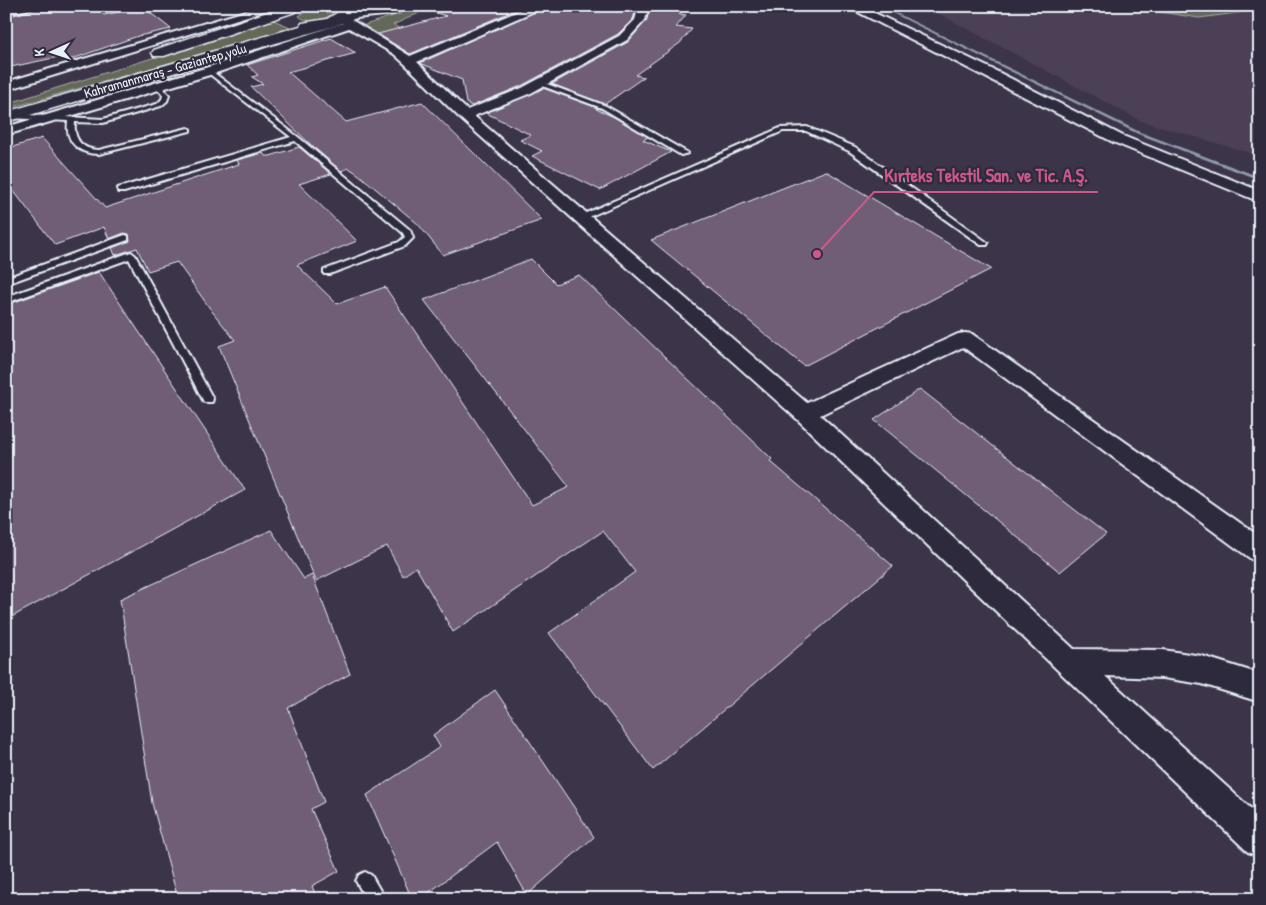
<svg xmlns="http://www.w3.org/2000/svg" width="1266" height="905" font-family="'Patrick Hand',sans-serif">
<rect width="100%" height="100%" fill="#3c3448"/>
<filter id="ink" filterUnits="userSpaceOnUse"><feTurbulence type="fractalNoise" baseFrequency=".02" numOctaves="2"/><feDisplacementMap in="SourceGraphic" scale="10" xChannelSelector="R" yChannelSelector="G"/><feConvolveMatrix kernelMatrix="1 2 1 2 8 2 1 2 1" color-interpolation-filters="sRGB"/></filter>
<g filter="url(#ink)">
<path fill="#4b4056" d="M924,6H1260V156L1141,121Z"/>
<g fill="#646758" stroke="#a6aca8">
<path d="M1122,6H1260V10L1199,18Z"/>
<path d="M319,8L329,9L333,12C327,21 306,24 299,16L307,10Z"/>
<path d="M407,11L419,13L393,25L407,32L387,40L362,26Z"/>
<path d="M273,20L293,28L6,109V104Z"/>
</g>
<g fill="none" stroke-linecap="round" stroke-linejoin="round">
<path fill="#909caf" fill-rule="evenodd" d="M878,6H882L1140,132L1260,177V180L1138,134Z"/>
</g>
<g fill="#6f5d76" stroke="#e8f1f8">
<path d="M36,6H96L104,15L143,7L171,29L138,36L72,59L63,56L6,68V17L33,10Z"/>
<path d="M430,6H525L410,54L378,34L446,16L430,11Z"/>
<path d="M548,6H637L633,19L618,34L521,86L472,106L466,103L462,80L420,63Z"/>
<path d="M651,6H686L679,14L686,15L676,27L692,29L680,43L635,75L644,77L605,104L552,84L628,42L646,21Z"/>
<path d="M331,38L356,53L288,72L346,122L422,102L542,220L443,255L418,224L358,174L349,168L341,171L309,143L251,87L263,84L252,77L258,75L247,65Z"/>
<path d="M543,88L598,108L596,109L614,117L648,137L643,140L671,152L600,190L532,156L542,151L520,140L531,135L486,113Z"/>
<path d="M42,138L105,208L239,164L237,160L263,153L265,156H270L299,147L331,174L299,184L357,241L297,265L337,304L385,287L532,505L569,487L424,300L531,259L556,284L579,275L772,459L770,461L893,566L653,770L549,633L635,572L603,531L453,632L416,567L403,576L387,546L316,581L219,346L235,340L211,310L177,262L148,271L137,248L115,255L112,248L130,241L129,234L124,233L109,239L104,227L55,245L6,181V149Z"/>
<path d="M826,171L991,269L804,366L651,240Z"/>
<path d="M99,272L245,490L6,620V305Z"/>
<path d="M920,389L1106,534L1060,572L874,420Z"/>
<path d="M271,530L304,579L312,575L350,674L288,708L324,802L311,809L339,871L312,886L317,899H178L152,803L120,599Z"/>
<path d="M495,690L594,837L527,895L497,842L420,899H412L367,795L440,747L433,735Z"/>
</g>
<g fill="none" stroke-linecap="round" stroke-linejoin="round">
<g stroke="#e8f1f8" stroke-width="4">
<g id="service">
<path d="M407,6H415L394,14L346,19L343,17L393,10Z"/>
<path d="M209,69L298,137L410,230L413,238L405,246L330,274H324V270L399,242L405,237L403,233L295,141L124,192H118V188L291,137L207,72L206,71Z"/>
<path d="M539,81L606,106L688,153L681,155L602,108L537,84V82Z"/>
<path d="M159,84L169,95L167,101L161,106L103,123L75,122C73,139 82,150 99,150L188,128L190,129V131L99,154C79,154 65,142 68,121L10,118L7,116L10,114L103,119L157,104L162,99L163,95L156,86Z"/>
<path d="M807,127L855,147L988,243L987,245H981L849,151L806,131H783L584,219L577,217L780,128Z"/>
<path d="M125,235L128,236V240L6,284V278Z"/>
<path d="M131,252L135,255L213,399L212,402H204L129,259L6,303V297Z"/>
<path d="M365,872L371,875L385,899H366L356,881L359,875Z"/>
</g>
</g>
<g stroke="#e8f1f8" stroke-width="4">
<g id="minor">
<path d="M13,6H34L33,8L6,14V8Z"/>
<path d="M263,6H280L6,90V82Z"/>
<path d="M531,6H546L417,62L467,110L522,88L619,36L635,20L639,6H649L645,20L627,40L531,93L474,116L807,403L958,334L965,333L972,334L1260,537V562L1251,559L963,347L820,415L1074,649L1163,650L1202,656L1260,674V702L1202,684L1163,678L1105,676L1260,817V856L1248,852L977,593L797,419L460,118L405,64L394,54L349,28L213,74L6,135V127L205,68L343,23L337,17L342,14L410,56Z"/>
<path d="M846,6H860L996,71L1123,136L1260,191V202L1113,142Z"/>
</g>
</g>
<g stroke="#e8f1f8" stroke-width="3">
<g id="trunk">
<path d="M285,6H295L296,9L295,12L164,56H154L152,53L154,50Z"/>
<path d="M337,6H350L353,10L364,6H384L382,9L334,26L6,122V112L300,26L302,23L327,19L340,11Z"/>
</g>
</g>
<use href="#service" fill="#2f2a3d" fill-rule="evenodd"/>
<use href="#minor" fill="#2f2a3d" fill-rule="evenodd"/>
<use href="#trunk" fill="#2f2a3d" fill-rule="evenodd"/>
</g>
</g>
<g text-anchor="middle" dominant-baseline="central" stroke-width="4.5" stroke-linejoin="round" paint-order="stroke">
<g font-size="14" fill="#e8f1f8" stroke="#2f2a3d">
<text transform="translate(165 70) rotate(-16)">Kahramanmaraş - Gaziantep yolu</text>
</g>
</g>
<path fill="none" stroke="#cd598a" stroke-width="2" d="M817 254L874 192H1098"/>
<circle fill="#cd598a" stroke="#2f2a3d" stroke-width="2" cx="817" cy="254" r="5"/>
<g font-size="18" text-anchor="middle" font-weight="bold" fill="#cd598a" stroke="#2f2a3d" stroke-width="4.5" stroke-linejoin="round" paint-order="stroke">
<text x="986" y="182">Kırteks Tekstil San. ve Tic. A.Ş.</text>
</g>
<rect width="1266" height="905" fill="none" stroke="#2f2a3d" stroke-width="25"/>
<rect x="12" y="12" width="1241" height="880" fill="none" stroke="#e8f1f8" stroke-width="2" filter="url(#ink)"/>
<g transform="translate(52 52) rotate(267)" stroke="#2f2a3d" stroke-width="4" paint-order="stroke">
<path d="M0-4L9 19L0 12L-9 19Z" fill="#e8f1f8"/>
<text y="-8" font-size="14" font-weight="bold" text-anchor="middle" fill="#e8f1f8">K</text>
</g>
</svg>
